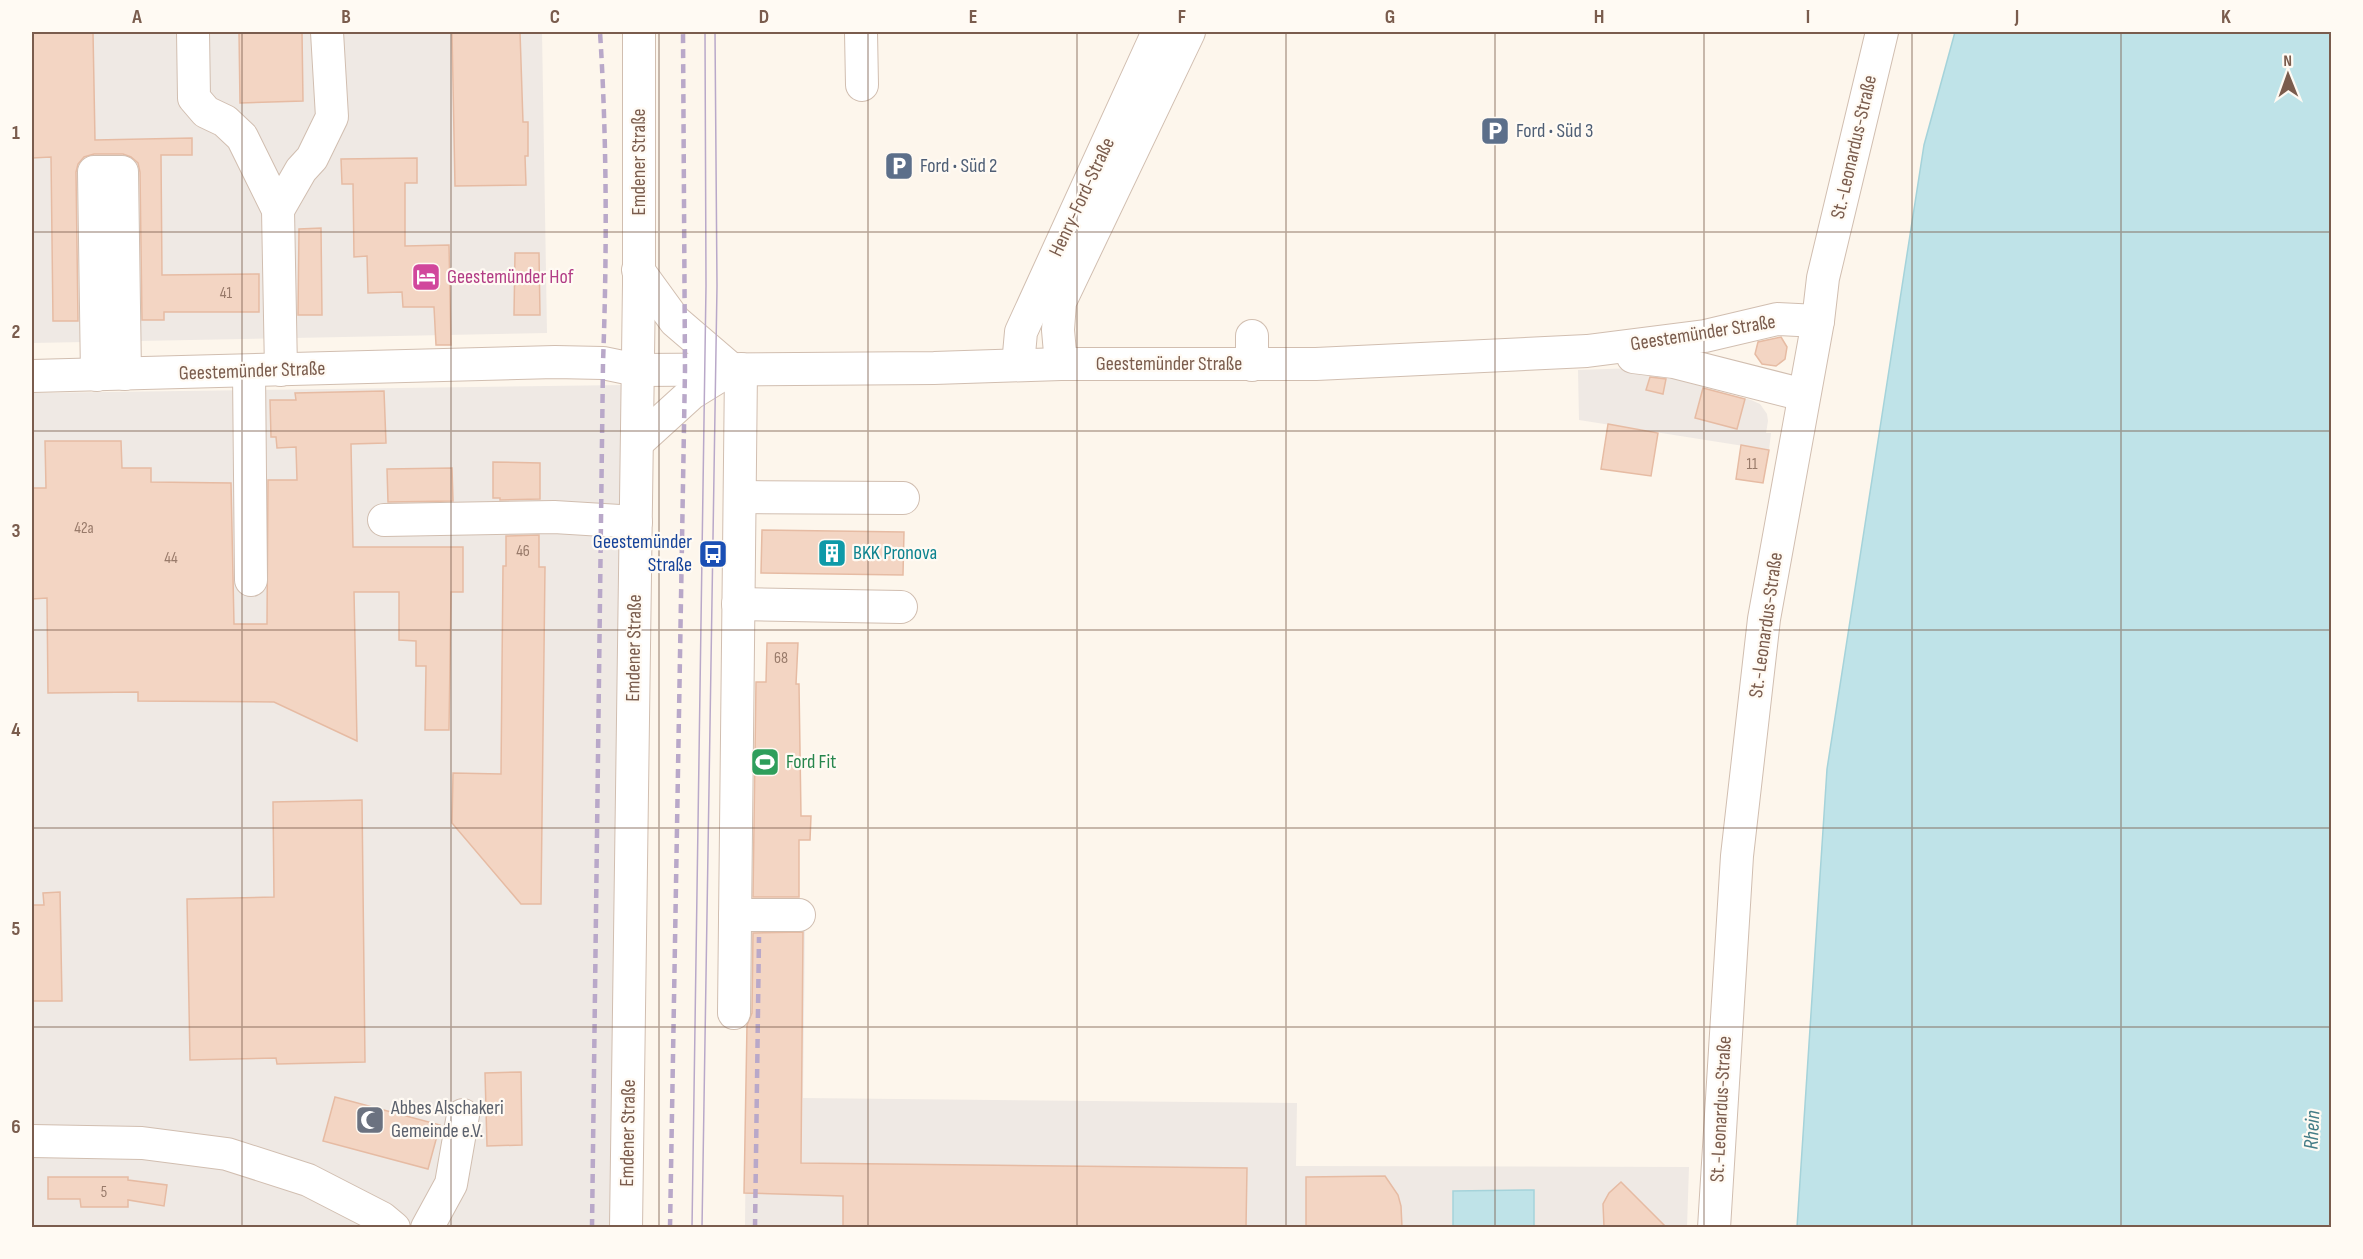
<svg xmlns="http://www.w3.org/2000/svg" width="2363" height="1259" font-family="'Sofia Sans Condensed',sans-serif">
<rect width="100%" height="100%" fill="#fdf6ec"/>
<g fill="#efe9e4">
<path d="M32,32H542L547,333L32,343Z"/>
<path d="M1635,368L1751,400L1760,404L1767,414L1768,421L1766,433H1771L1769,450L1579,420L1578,370Z"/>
<path d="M625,385L626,1227H32V393Z"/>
<path d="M748,911L812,912L805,929L803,1098L1297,1103L1296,1166L1689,1167L1687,1227L745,1228Z"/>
</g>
<g fill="#bfe3e8" stroke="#a5d3da" stroke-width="1.5">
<path d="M1955,32H2331V1227H1797L1827,769L1924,145Z"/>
<path d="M1534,1190V1227H1453V1191Z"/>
</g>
<g fill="#f3d5c3" stroke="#e6bba3" stroke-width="1.5">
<path d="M32,32H93L95,140L192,138V155H161L162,275L259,274V312H164V320H142L140,172L138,163L131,157L123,154H94L84,157L78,164L76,172L78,321H53L51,157L32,158Z"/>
<path d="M239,32H302L303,101L240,103Z"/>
<path d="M452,32H520L523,122H528V156H525L526,185L455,186Z"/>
<path d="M417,158V183H405V246L449,245L451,345H436L434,307H403L402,292L368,293L367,256L354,257L353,184H342L341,159Z"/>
<path d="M321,228L322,315H298L299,229Z"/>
<path d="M515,253H539L540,315H514Z"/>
<path d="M1781,337L1787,347L1785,359L1776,366L1762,364L1755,354L1758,342Z"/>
<path d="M1650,377L1666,379L1663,394L1646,390Z"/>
<path d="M1703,388L1745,399L1737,429L1695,418Z"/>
<path d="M384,391L386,443L351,444L353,547H463V592H451L449,730H425L426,666H416V641L399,640V592H354L357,741L274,702L138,701V692L48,693L47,598L32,599V488H46L45,441H121L122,468H151V482L231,483L234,624H267L268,480H297L296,447L277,448L276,437H271L270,400H296L295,393Z"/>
<path d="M1608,424L1658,433L1651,476L1601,469Z"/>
<path d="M1741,445L1769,450L1763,483L1736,479Z"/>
<path d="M493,462L540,463V499L500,500V498H493Z"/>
<path d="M452,468L453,501L388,502L387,469Z"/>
<path d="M762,530L904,532L903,575L761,573Z"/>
<path d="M539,535V567H545L541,904H521L452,823L453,773L501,774L503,566H506V536Z"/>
<path d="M767,643H798L796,684H799L801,816H811L810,840H799V897H753L756,682H766Z"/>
<path d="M362,800L365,1062L277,1064L276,1058L190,1060L187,899L274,897L273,802Z"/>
<path d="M60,892L62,1001H32V905H44L43,893Z"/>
<path d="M803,932L801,1163L1247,1168L1246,1227H843V1196L744,1193L747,1025L752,1013L753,933Z"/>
<path d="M521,1072L522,1145L487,1146L485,1073Z"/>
<path d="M335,1097L440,1125L428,1169L323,1141Z"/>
<path d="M1385,1176L1398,1195L1401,1206L1402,1227H1306V1177Z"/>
<path d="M48,1177H128V1180L167,1185L164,1206L128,1200V1207H81L80,1199H48Z"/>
<path d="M1621,1182L1666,1227H1604L1603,1204L1609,1193Z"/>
</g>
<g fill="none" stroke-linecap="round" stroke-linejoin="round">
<g stroke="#d1beb0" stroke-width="34">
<g id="minor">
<path d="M193,32L194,98L206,112L225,121L242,137L278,210L281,370"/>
<path d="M861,32L862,85"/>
<path d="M278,210L301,170L312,158L332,117L327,32"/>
<path d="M1252,336V365"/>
<path d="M1633,357L1674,362L1804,395"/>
<path d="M1061,364L1058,330L1060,302L1189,32"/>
<path d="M1018,365L1021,332L1158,32"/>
<path d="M249,371L251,580"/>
<path d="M97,375L94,172H122L125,374"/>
<path d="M32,376L555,362L603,363L637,370L934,368L1061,364H1316L1587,351L1705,336L1777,319L1818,321"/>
<path d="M637,443L692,393L731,369L675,321L638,270"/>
<path d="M740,497L903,498"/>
<path d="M384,520L554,517L636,522"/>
<path d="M738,604L901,607"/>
<path d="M735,915H799"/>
<path d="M734,1013L741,369"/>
<path d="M32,1141L142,1143L227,1154L308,1180L382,1218L394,1228"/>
<path d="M427,1228L451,1184L463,1115"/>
<path d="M626,1228L639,284V32"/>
<path d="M1714,1228L1737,856L1764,619L1818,321L1823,278L1882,32"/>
</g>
</g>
<use href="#minor" stroke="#fff" stroke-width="32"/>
<g stroke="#b9a8c9" stroke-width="1.5">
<path d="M692,1228L706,286L705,32"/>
<path d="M702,1228L717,286L715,32"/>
</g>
<g stroke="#b9a8c9" stroke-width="4.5" stroke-dasharray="9 6" stroke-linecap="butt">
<path d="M592,1228L603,363C607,253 607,141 600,32"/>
<path d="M670,1228L685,370L683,32"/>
<path d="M755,1228L759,937"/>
</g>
</g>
<path fill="none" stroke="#7a5c4d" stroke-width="1.5" stroke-opacity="0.55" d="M242,32V1228M451,32V1228M659,32V1228M868,32V1228M1077,32V1228M1286,32V1228M1495,32V1228M1704,32V1228M1912,32V1228M2121,32V1228M32,232H2332M32,431H2332M32,630H2332M32,828H2332M32,1027H2332"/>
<defs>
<g id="parking-square" transform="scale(1.5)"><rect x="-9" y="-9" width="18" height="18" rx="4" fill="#5c6f8a" stroke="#fffaf3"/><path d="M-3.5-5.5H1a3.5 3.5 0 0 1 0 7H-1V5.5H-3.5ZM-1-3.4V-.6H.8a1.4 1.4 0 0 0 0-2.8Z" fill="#fff"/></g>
<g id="hotel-square" transform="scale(1.5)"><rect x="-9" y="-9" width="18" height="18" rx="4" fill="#d1479c" stroke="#fffaf3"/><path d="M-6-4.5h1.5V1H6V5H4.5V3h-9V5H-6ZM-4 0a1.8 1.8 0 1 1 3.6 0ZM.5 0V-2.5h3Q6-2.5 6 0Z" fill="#fff"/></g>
<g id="building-square" transform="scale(1.5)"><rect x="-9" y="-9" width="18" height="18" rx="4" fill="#0f9aa8" stroke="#fffaf3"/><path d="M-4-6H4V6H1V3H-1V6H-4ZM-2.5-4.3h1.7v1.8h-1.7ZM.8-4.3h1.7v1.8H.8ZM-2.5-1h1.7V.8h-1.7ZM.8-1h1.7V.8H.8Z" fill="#fff"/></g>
<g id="bus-square" transform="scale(1.5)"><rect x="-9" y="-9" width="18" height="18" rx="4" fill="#1a4fb4" stroke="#fffaf3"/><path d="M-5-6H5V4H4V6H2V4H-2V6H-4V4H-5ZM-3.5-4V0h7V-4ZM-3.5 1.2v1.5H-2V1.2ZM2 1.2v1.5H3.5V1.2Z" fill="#fff"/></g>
<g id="stadium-square" transform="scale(1.5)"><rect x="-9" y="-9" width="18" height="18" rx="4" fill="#2e9e5b" stroke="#fffaf3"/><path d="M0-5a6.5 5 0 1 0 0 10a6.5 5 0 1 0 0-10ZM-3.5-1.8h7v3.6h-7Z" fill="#fff"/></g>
<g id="mosque-square" transform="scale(1.5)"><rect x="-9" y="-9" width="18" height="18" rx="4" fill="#6b7280" stroke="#fffaf3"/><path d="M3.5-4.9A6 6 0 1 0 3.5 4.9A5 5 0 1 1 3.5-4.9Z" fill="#fff"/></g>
</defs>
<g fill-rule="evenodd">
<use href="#parking-square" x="1495" y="131"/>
<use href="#parking-square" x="899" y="166"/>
<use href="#hotel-square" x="426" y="277"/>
<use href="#building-square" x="832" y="553"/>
<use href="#bus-square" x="713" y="554"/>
<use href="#stadium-square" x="765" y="762"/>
<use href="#mosque-square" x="370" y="1120"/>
</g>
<g text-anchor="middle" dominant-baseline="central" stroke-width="4.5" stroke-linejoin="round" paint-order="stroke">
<g font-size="16" fill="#987a6a">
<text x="226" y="293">41</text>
<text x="1752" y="464">11</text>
<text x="84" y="528">42a</text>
<text x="523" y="551">46</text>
<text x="171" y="558">44</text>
<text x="781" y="658">68</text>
<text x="104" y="1192">5</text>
</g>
<g font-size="20" fill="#4e5e75" stroke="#fffaf3" text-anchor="start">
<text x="1516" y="131">Ford • Süd 3</text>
<text x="920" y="166">Ford • Süd 2</text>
</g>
<g font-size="20" fill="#7a5c4d" stroke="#fffaf3">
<text transform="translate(1854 147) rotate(-77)">St.-Leonardus-Straße</text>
<text transform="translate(639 162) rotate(-90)">Emdener Straße</text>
<text transform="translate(1082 197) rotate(-65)">Henry-Ford-Straße</text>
<text transform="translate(1703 333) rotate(-9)">Geestemünder Straße</text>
<text x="1169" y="364">Geestemünder Straße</text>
<text transform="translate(252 371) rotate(-2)">Geestemünder Straße</text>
<text transform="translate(1766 625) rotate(-82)">St.-Leonardus-Straße</text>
<text transform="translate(634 648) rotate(-89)">Emdener Straße</text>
<text transform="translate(1721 1109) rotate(-87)">St.-Leonardus-Straße</text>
<text transform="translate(628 1133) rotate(-89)">Emdener Straße</text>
</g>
<g font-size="20" fill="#b23c85" stroke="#fffaf3" text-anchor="start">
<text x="447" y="277">Geestemünder Hof</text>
</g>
<g font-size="20" fill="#164399" stroke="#fffaf3" text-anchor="end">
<text x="692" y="542">Geestemünder<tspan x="692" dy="23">Straße</tspan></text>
</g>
<g font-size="20" fill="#0d838f" stroke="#fffaf3" text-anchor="start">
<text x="853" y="553">BKK Pronova</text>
</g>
<g font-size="20" fill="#27864d" stroke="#fffaf3" text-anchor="start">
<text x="786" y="762">Ford Fit</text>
</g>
<g font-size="20" fill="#5b616d" stroke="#fffaf3" text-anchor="start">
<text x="391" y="1108">Abbes Alschakeri<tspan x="391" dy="23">Gemeinde e.V.</tspan></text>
</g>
<g font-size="21" font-style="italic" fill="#437c86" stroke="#fffaf3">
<text transform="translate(2312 1130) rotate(-87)">Rhein</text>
</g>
</g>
<rect width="2363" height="1259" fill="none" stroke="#fffaf3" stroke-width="66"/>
<g transform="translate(2288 75) rotate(359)" stroke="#fffaf3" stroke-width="4.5" paint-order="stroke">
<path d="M0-4.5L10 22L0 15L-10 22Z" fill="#7a5c4d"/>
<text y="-9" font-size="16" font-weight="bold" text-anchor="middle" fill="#7a5c4d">N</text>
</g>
<rect x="33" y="33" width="2297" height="1193" fill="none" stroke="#7a5c4d" stroke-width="2"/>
<g font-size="20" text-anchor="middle" font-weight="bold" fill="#7a5c4d">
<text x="137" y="23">A</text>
<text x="346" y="23">B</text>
<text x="555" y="23">C</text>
<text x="764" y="23">D</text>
<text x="973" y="23">E</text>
<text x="1182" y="23">F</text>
<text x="1390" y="23">G</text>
<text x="1599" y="23">H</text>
<text x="1808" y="23">I</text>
<text x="2017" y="23">J</text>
<text x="2226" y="23">K</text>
<text x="16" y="139">1</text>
<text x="16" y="338">2</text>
<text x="16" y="537">3</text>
<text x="16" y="736">4</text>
<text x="16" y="935">5</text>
<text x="16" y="1133">6</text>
</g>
</svg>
